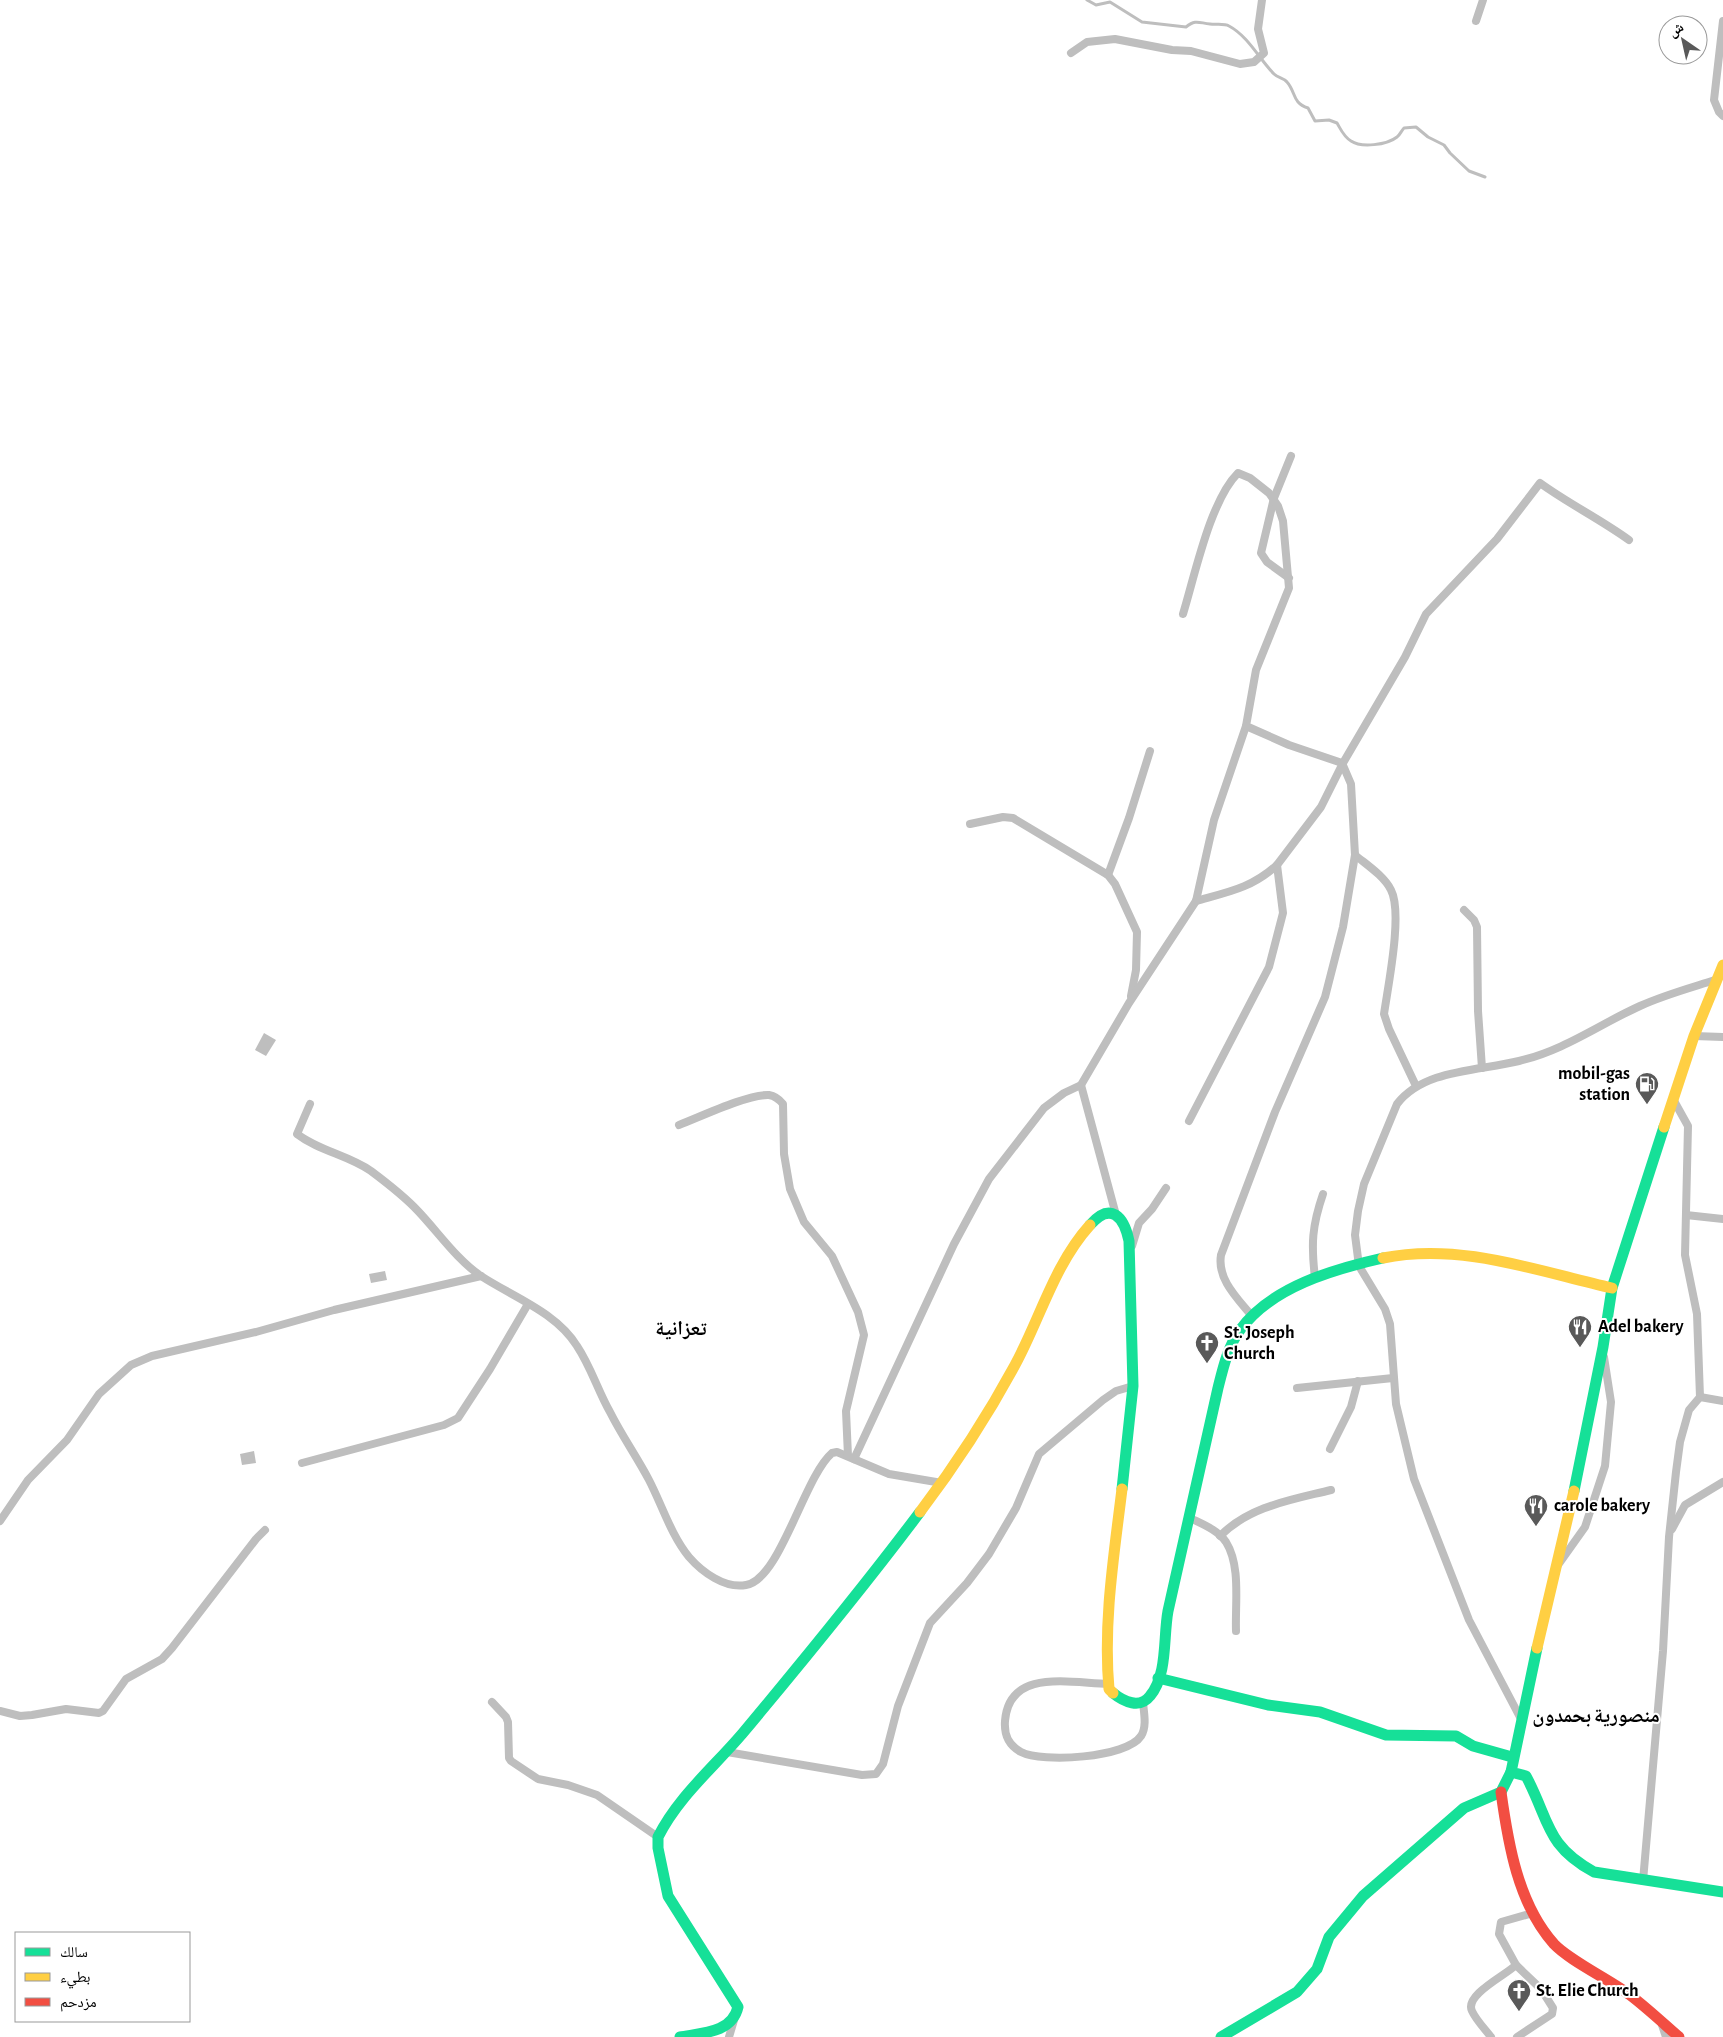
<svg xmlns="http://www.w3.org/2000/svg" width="1723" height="2037" font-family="'Alegreya Sans','Noto Naskh Arabic',sans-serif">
<rect width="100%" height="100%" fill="#fff"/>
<g fill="#bebebe">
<path d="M264,1033L276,1040L266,1056L255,1050Z"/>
<path d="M385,1271L387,1280L371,1283L369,1274Z"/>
<path d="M254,1451L256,1463L242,1465L240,1454Z"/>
</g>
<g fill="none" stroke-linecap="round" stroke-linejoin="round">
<path stroke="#bebebe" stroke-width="3" d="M1087,0L1096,5L1110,2L1142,22L1186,27C1196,19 1199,23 1210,24C1216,25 1224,23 1229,26C1248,36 1260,60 1274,74C1278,78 1284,78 1287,82C1296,92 1292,103 1308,108L1315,121L1329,120L1337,123C1341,130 1344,137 1351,141C1361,148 1387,145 1397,137C1400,135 1401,131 1404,128L1416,127L1428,137L1444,145L1450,153L1469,171L1485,177"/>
<g stroke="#bebebe" stroke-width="8">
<path d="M1476,21L1483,0"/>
<path d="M1723,21L1714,100L1719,112L1723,116"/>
<path d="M1071,53L1087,42L1115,39L1172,50L1191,51L1240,64L1254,62L1264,53L1258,29L1262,0"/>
<path d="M1289,578L1267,562L1261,553L1274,498L1291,456"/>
<path d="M1183,614C1195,575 1210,501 1238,473L1250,478L1269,493L1278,506L1283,521L1289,588L1256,670L1246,726L1289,745L1342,763L1351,784L1355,855C1367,865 1384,876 1391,890C1403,913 1388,986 1384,1014L1389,1029L1416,1086"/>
<path d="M970,824L1003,817L1013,818L1108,875L1115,884L1137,932L1136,970L1131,996"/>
<path d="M1277,865L1321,807L1343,763L1405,657L1426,614L1497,539L1540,483C1569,504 1600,519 1629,540"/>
<path d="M1108,875L1129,818L1150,751"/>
<path d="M1464,910L1474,920L1477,927L1478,1011L1482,1068"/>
<path d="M1694,1036L1723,1037"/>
<path d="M1081,1085L1116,1215"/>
<path d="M310,1104L297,1134C319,1151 348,1155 371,1171C387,1183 405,1197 418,1211C438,1232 457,1260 481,1276C513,1297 556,1312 577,1346C591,1367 598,1391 610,1412C622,1436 637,1457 649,1480C662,1505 671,1535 689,1557C702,1572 725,1589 746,1585C780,1580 804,1477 832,1453L837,1452L889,1474L942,1483"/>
<path d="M1189,1121L1269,967L1283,913L1277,865C1252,888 1228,892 1196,901"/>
<path d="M679,1125C700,1117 748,1094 769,1095C775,1096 779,1099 783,1104L784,1154L790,1189L804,1222L832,1256L858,1312L864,1335L846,1411L848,1456"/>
<path d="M1686,1215L1723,1219"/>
<path d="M1132,1246L1139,1223L1152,1209L1166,1188"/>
<path d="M1315,1278C1311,1244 1312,1226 1323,1194"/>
<path d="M1251,1315C1237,1298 1217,1279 1221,1255L1275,1112L1325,997L1343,927L1355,855"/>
<path d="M1297,1388L1393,1378"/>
<path d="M1700,1397L1723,1401"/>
<path d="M1330,1449L1351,1407L1358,1381"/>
<path d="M854,1459L954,1244L989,1179L1044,1108L1064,1093L1081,1085L1129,1003L1196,901L1214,820L1246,726"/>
<path d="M302,1463L444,1425L458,1418L490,1369L528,1304"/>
<path d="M1190,1518C1202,1524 1218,1530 1226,1542C1241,1566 1235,1603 1236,1631"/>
<path d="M0,1521L28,1480L67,1440L99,1394L131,1365L152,1356L256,1332L334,1310L481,1276"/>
<path d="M1672,1529L1685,1505L1723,1482"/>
<path d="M1220,1536C1250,1506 1291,1500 1331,1490"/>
<path d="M1558,1565L1585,1527L1605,1466L1611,1402L1604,1357"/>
<path d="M1108,1684C1070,1683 1009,1668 1005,1721C1004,1735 1008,1745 1021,1752C1042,1763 1127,1758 1141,1736C1147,1727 1144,1713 1143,1703"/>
<path d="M492,1702L506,1717L508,1722L509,1758L511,1761L538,1779L568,1785L597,1795L658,1837"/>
<path d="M0,1711L20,1716L32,1715L66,1709L99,1713L103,1711L126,1679L162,1659L172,1648L256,1539L265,1530"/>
<path d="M1522,1721L1469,1620L1414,1479L1396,1404L1390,1324L1385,1309L1359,1266L1355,1235L1358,1211L1364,1184L1397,1104C1424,1069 1479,1071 1519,1061C1565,1050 1598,1025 1640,1006C1664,995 1690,988 1715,980"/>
<path d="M727,1752L862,1775L876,1774L883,1764L898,1706L930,1623L967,1583L989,1554L1016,1508L1039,1454L1103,1400L1116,1391L1133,1386"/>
<path d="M1643,1881L1663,1651L1669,1537L1676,1472L1680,1442L1689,1410L1700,1397L1697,1314L1685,1255L1688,1126L1673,1099"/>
<path d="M1516,1965L1541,1989L1553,2008L1552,2014L1517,2037"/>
<path d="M1661,2022L1666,2037"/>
<path d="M729,2037L734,2020"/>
<path d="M1491,2037C1485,2029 1476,2020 1472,2011C1464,1995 1506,1975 1516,1965L1499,1934L1501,1922L1533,1913"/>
</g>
<g stroke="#16e098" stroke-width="11">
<path d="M1090,1225C1111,1201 1124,1217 1129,1241L1133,1386L1122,1489"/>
<path d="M1574,1491L1603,1347L1612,1288L1664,1127"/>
<path d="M1537,1648L1511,1772L1526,1776C1550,1821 1545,1845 1594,1872L1723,1892"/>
<path d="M1158,1678L1268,1705L1320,1712L1386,1735L1456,1736L1473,1746L1512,1757"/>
<path d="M1113,1693C1124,1702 1140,1709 1150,1696C1168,1674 1163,1638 1168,1611C1184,1537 1202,1462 1218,1388C1223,1368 1228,1346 1240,1330C1271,1287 1334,1269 1383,1258"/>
<path d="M680,2037C702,2033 732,2033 738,2007L668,1896L658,1848V1837C678,1797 713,1768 742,1734C803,1661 863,1588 920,1512"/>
<path d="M1221,2037L1297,1992L1317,1969L1329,1937L1363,1896L1464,1808L1501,1792L1511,1772"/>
</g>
<g stroke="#ffcf43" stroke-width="11">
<path d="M1664,1127L1694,1036L1723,965"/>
<path d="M1383,1258C1460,1242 1537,1271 1612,1288"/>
<path d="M920,1512C954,1467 988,1415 1015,1365C1040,1319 1054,1265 1090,1225"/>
<path d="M1537,1648L1574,1491"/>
<path d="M1113,1693L1109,1689C1103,1623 1114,1555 1122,1489"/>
</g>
<path stroke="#f24e42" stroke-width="11" d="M1501,1792C1508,1843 1518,1904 1554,1944C1570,1961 1609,1979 1630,1995C1647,2008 1663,2023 1679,2037"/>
</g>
<defs>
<g id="fuel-pin" transform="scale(1.25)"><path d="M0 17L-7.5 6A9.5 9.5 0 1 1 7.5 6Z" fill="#595959" stroke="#fff"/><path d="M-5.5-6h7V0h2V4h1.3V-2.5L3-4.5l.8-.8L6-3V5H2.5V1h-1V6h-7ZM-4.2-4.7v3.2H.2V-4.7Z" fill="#fff"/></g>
<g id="restaurant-pin" transform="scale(1.25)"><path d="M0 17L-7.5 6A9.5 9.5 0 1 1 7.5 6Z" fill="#595959" stroke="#fff"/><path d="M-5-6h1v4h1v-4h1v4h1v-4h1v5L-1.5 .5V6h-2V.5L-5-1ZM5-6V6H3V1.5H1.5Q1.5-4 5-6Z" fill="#fff"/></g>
<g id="church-pin" transform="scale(1.25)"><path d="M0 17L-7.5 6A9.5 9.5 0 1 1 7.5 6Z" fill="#595959" stroke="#fff"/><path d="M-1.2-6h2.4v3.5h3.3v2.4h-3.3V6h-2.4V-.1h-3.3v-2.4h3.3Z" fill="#fff"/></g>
</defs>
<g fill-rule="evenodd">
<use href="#fuel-pin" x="1647" y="1084"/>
<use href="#restaurant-pin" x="1580" y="1327"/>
<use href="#church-pin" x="1207" y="1343"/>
<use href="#restaurant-pin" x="1536" y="1506"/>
<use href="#church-pin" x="1519" y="1991"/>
</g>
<g text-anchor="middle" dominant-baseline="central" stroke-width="4" stroke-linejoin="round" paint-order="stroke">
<g font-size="18" font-weight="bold" fill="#000" stroke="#fff" text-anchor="start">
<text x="1630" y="1074" text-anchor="end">mobil-gas<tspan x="1630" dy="21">station</tspan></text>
<text x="1598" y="1327">Adel bakery</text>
<text x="1224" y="1333">St. Joseph<tspan x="1224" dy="21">Church</tspan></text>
<text x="1554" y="1506">carole bakery</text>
<text x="1536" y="1991">St. Elie Church</text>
</g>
<g font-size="20" font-weight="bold" fill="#000" stroke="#fff">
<text x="681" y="1329">تعزانية</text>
<text x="1596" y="1716">منصورية بحمدون</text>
</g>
</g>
<rect x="15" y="1932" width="175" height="90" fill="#ffffff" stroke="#999999"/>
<rect x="25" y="1948" width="25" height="8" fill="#16e098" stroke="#999999"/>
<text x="60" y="1957" font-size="15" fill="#000000">سالك</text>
<rect x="25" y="1973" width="25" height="8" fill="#ffcf43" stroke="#999999"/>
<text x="60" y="1982" font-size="15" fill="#000000">بطيء</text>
<rect x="25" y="1998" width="25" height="8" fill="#f24e42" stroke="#999999"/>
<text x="60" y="2007" font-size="15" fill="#000000">مزدحم</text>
<g transform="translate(1683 40) rotate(326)"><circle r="24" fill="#ffffff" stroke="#999999"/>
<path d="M0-4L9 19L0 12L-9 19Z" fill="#595959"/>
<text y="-8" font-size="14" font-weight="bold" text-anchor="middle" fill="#000000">ش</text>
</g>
</svg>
